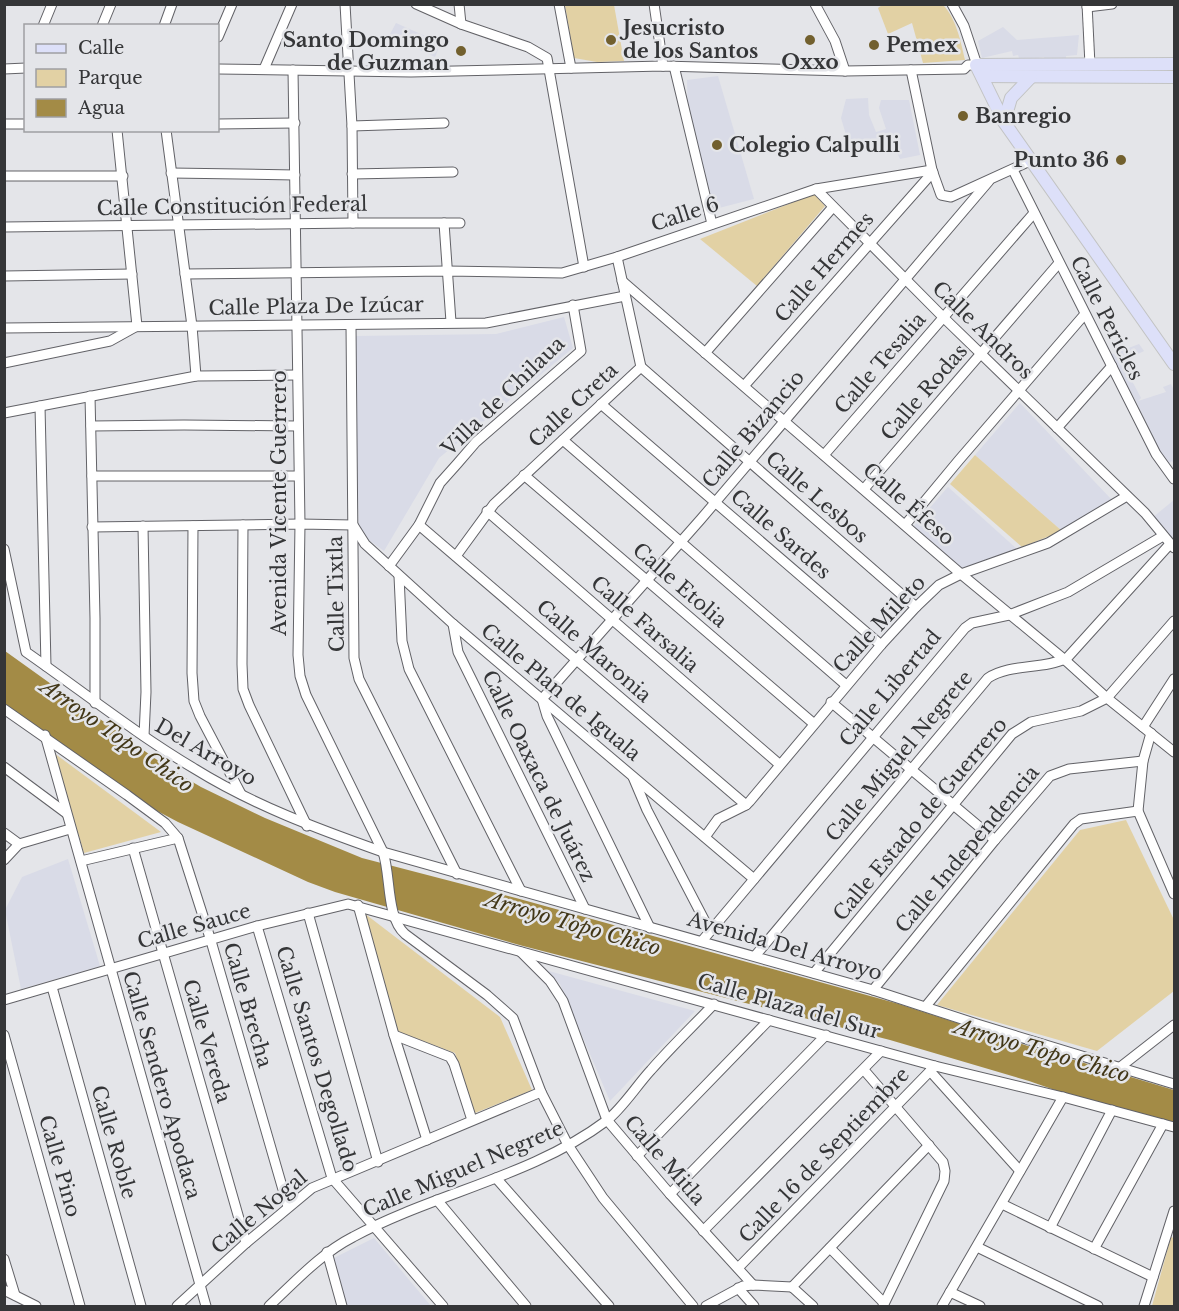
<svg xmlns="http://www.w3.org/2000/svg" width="1179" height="1311" font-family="'Libre Baskerville',serif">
<rect width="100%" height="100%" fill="#e4e5e9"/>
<g fill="#d9dbe7">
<path d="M396,23L441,43L435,57L389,36Z"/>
<path d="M1003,27L1017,40L1079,35L1077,55L1066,56V60L1043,61L1044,57L1020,61L1018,55L1013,56L1012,51L982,58L978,41Z"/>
<path d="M718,76L754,199L715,209L688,117L687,80Z"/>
<path d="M868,98L869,115L876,132L886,129L879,108L881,100H909L920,155L900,159L893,144L852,155L841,118L846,99Z"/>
<path d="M564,317L573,348L439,458L384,551L359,533L355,336L496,334Z"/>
<path d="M1139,344L1144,351L1122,362L1141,398L1138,401L1166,392L1163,387L1171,384L1174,390V464L1172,461L1166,465L1136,401L1110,355Z"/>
<path d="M1020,403L1112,500L1062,531L975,455Z"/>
<path d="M948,487L1018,550L962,568L914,526Z"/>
<path d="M1174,500V544L1152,518Z"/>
<path d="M68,859L100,966L21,989L5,910L22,877Z"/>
<path d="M545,970L695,1011L610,1101L560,984Z"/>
<path d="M374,1238L431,1306H345L332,1259Z"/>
</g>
<g fill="#e2d1a4">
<path d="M565,5H614L624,61L597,62L574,58Z"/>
<path d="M882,5H943C956,18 961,42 965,60L923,63L912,23L888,34L878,8Z"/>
<path d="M814,194L825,206L757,286L700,239Z"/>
<path d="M975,455L1062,531L1022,547L950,484Z"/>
<path d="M54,753L161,832L84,853Z"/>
<path d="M1126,820L1174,920V991L1097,1051L937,1005L1080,830Z"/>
<path d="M364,913L500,1017L532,1090L475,1113L455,1053L394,1030Z"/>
<path d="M1171,1237L1174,1238V1306H1152Z"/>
</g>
<path fill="#a38b46" d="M5,651L167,767L201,787L265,818L362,858L516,898L899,1004L1031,1047L1174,1090V1127L1112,1110L1029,1081L890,1040L523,946L335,892L308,882L178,822L127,795L5,706Z"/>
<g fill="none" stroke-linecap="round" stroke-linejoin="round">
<g stroke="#626267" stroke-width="11">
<g id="minor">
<path d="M345,4L352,126L353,223"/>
<path d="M416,4L461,24L528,47L547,58L584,267"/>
<path d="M459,4L461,24"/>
<path d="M559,4L571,68"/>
<path d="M654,4L663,66"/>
<path d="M815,4L835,41L845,71"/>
<path d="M1087,4L1090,65"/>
<path d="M1087,7L1112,4"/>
<path d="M43,26L52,4"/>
<path d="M102,26L111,4"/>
<path d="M164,26L172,4"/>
<path d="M218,37L232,4"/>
<path d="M674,66L712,224"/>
<path d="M4,69L26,68"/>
<path d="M218,69L411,72L663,66L845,71L964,69L968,65H976V62L964,26L952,4"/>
<path d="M264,69L292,4"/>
<path d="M293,70L300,524L298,655L300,676L306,695L383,852C391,876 386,917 405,934L487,995L513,1018L541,1092L568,1145L603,1198L693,1306"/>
<path d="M911,70L932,170L941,195L951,197L1030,161"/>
<path d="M4,124H26"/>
<path d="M218,124L295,123"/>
<path d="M352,126L444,123"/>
<path d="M166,130L192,326L196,376"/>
<path d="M1013,170L1156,454L1174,479"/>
<path d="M171,173L295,175"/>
<path d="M352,174L453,172"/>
<path d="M4,176H123"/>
<path d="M816,189L943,317L1145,513L1174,548"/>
<path d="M444,223L451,322"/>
<path d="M4,227L353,223H460"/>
<path d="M617,257L641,367"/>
<path d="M185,274L447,271L562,273L617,257L816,189L932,170"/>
<path d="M4,276L132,274"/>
<path d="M622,281L961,574L1065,660L1107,698L1174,752"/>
<path d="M351,325L354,658L359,679L457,874"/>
<path d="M4,328L486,323L625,296"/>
<path d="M705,353L833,207"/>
<path d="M4,363L110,341L137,326L117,130"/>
<path d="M641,367L916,607"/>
<path d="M744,386L933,172"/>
<path d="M90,396L95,618V703"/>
<path d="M601,404L881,645"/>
<path d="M40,406L46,666"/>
<path d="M4,413L196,376L296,375"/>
<path d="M91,426L184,425L297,426"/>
<path d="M1057,428L1112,366"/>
<path d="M563,440L846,685"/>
<path d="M824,455L1034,213"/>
<path d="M524,475L813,723"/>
<path d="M92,476H298"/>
<path d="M864,489L1059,263"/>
<path d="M487,511L779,764"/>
<path d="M243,525L242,664L243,689L249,705L307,826"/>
<path d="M419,525L746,805"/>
<path d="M905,525L959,460L1085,314"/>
<path d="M143,526L146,692L144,736"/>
<path d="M193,526L192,673L194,701L200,716L241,794"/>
<path d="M92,527L300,524L353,525L365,544L453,624L754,879"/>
<path d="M4,549L26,652C82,691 136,734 195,769C253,805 318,829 383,852L873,990L977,1024L1174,1084"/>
<path d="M456,556L494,504L641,367"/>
<path d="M389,566L419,525L440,483L457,464L476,442L581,351L573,305"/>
<path d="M399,576L402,641L409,669L521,891"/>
<path d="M453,624L458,652L585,909"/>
<path d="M831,702L995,840"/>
<path d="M4,709L127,795L165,823L178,838L211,941L288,1207"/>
<path d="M1143,727L1174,679"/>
<path d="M1151,733L1143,761L1138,811L1174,894"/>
<path d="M45,735L206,1306"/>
<path d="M4,767L66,813"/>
<path d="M633,777L647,810L710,931"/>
<path d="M4,833L19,844"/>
<path d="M705,837L718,819L746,805L750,801L881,645L916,607L939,585L961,574L1048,543L1127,496"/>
<path d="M133,848L246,1243"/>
<path d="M4,860L19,844L70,829"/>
<path d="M81,861L178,838"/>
<path d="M358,905L394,1035L427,1140"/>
<path d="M308,913L378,1162"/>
<path d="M257,926L332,1178L443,1306"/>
<path d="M650,928L547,716L542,699L701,519L989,181"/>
<path d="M702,941L965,628L972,623L1009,615L1068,592L1163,536"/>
<path d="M521,952L550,981L563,1001L607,1120L670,1194L753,1285"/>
<path d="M755,956L988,678C1011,663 1043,670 1067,658L1170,544"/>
<path d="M814,973L1012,734L1031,722L1081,711L1107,698L1174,621"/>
<path d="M52,987L141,1306"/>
<path d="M873,990L995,840L1050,776L1069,769L1143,761"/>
<path d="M4,1000L257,926L348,904L935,1066L1063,1097L1174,1127"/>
<path d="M926,1006L1074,824L1081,819L1138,811"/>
<path d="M4,1035L80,1306"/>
<path d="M394,1035L450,1057L454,1064L472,1120"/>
<path d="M1119,1068L1174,1025"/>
<path d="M864,1070L943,1162L945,1171L944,1181L883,1306"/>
<path d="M930,1071L1020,1171"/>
<path d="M637,1156L769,1020"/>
<path d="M496,1178L609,1306"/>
<path d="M670,1194L826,1035"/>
<path d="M437,1200L526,1306"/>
<path d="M1002,1204L1153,1277"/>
<path d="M1050,1228L1112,1110"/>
<path d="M703,1231L881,1051"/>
<path d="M977,1247L1098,1306"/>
<path d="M830,1248L884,1303"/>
<path d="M1094,1249L1163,1124"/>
<path d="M327,1252L342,1306"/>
<path d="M4,1259L15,1295"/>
<path d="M738,1268L935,1066"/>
<path d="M792,1287L929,1145"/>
<path d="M792,1287L813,1306"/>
<path d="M738,1288L754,1306"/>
<path d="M4,1290L36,1306"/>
<path d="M950,1292L980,1306"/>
<path d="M177,1306L246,1243L312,1188L541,1092"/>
<path d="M269,1306C296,1281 320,1254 353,1237C432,1194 533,1176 606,1121C622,1109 637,1085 651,1070C671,1047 693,1026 714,1004"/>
<path d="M706,1306L743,1286L753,1285L792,1287"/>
<path d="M942,1306L1063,1097"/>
<path d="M1144,1306L1174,1211"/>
</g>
</g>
<g stroke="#c2c3c3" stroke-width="14">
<g id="major">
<path d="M1174,64L976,65L1004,122L1174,364"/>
<path d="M982,76L1174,77"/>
<path d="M1004,122L1011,98L1031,77"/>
</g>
</g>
<use href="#minor" stroke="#fff" stroke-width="9"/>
<use href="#major" stroke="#dde0f9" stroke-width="12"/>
</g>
<g fill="#72602e" stroke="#e4e5e9" stroke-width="2">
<circle cx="611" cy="40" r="6"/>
<circle cx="810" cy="40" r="6"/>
<circle cx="874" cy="45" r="6"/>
<circle cx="461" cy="51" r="6"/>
<circle cx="963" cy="116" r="6"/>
<circle cx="717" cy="145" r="6"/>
<circle cx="1121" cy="160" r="6"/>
</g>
<g text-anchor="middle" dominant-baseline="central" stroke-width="5" stroke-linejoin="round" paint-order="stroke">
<g font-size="20" font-weight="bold" fill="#353638" stroke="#e4e5e9" text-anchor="start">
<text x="623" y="28">Jesucristo<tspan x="623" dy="23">de los Santos</tspan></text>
<text x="449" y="40" text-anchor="end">Santo Domingo<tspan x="449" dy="23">de Guzman</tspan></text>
<text x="886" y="45">Pemex</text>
<text x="810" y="62" text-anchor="middle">Oxxo</text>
<text x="975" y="116">Banregio</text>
<text x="729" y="145">Colegio Calpulli</text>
<text x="1109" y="160" text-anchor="end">Punto 36</text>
</g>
<g font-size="20" fill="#353638" stroke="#e4e5e9">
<text transform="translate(232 206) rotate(-1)">Calle Constitución Federal</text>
<text transform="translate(685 214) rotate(-18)">Calle 6</text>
<text transform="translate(824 267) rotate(-49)">Calle Hermes</text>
<text transform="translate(316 306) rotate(-1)">Calle Plaza De Izúcar</text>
<text transform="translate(1107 318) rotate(63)">Calle Pericles</text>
<text transform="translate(983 330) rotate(44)">Calle Andros</text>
<text transform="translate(880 363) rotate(-49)">Calle Tesalia</text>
<text transform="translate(924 392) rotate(-49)">Calle Rodas</text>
<text transform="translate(503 396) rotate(-44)">Villa de Chilaua</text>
<text transform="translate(573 405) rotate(-43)">Calle Creta</text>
<text transform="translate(753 429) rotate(-50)">Calle Bizancio</text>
<text transform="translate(817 497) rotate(41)">Calle Lesbos</text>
<text transform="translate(279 503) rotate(-90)">Avenida Vicente Guerrero</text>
<text transform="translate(909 504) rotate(41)">Calle Éfeso</text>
<text transform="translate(781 534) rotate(41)">Calle Sardes</text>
<text transform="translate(680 585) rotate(41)">Calle Etolia</text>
<text transform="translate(336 594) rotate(-91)">Calle Tixtla</text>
<text transform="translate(645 624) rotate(41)">Calle Farsalia</text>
<text transform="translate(879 624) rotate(-47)">Calle Mileto</text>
<text transform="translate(594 651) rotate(41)">Calle Maronia</text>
<text transform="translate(890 688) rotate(-50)">Calle Libertad</text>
<text transform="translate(561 692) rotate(40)">Calle Plan de Iguala</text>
<text transform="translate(206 752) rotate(30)">Del Arroyo</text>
<text transform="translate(899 756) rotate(-50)">Calle Miguel Negrete</text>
<text transform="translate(539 776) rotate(64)">Calle Oaxaca de Juárez</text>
<text transform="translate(920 819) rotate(-50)">Calle Estado de Guerrero</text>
<text transform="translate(967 849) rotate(-50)">Calle Independencia</text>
<text transform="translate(194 926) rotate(-16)">Calle Sauce</text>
<text transform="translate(785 946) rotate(16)">Avenida Del Arroyo</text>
<text transform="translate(248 1005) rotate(74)">Calle Brecha</text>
<text transform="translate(789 1006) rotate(16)">Calle Plaza del Sur</text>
<text transform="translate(207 1041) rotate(74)">Calle Vereda</text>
<text transform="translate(317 1059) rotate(73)">Calle Santos Degollado</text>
<text transform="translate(162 1085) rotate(74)">Calle Sendero Apodaca</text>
<text transform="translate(114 1142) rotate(74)">Calle Roble</text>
<text transform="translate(824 1155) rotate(-46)">Calle 16 de Septiembre</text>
<text transform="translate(665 1160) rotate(49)">Calle Mitla</text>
<text transform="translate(60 1166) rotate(74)">Calle Pino</text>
<text transform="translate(463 1169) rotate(-23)">Calle Miguel Negrete</text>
<text transform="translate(259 1212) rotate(-40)">Calle Nogal</text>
</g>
<g font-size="21" font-style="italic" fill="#423718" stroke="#e4e5e9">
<text transform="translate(117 736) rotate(35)">Arroyo Topo Chico</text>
<text transform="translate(573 924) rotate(16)">Arroyo Topo Chico</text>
<text transform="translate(1042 1051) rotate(16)">Arroyo Topo Chico</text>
</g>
</g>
<rect width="1179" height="1311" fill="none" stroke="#353638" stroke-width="12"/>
<rect x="24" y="24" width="195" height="108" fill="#e4e5e9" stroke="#9e9fa2" stroke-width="1.5"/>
<rect x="36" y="44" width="30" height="9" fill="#dde0f9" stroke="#9e9fa2" stroke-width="1.5"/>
<text x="78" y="54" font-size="18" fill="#353638">Calle</text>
<rect x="36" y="69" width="30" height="18" fill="#e2d1a4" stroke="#9e9fa2" stroke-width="1.5"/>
<text x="78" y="84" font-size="18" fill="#353638">Parque</text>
<rect x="36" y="99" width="30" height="18" fill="#a38b46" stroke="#9e9fa2" stroke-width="1.5"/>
<text x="78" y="114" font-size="18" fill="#353638">Agua</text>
</svg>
